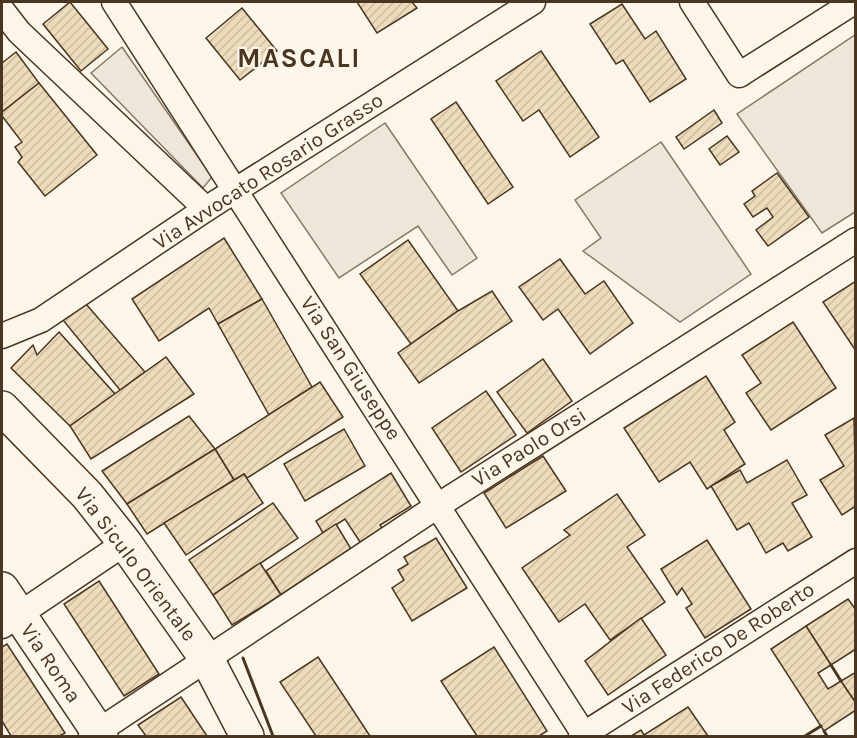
<svg xmlns="http://www.w3.org/2000/svg" width="857" height="738" font-family="Karla,sans-serif">
<defs>
<pattern id="building-hatch" width="6" height="6" patternUnits="userSpaceOnUse" patternTransform="scale(1.5)"><rect width="6" height="6" fill="#ecdcbc"/><path d="M-1 1l2-2M0 6l6-6M5 7l2-2" fill="none" stroke="#ccbda1"/></pattern>
</defs>
<rect width="100%" height="100%" fill="#fbf6e9"/>
<g fill="#ede6d9" stroke="#887966" stroke-width="1.5">
<path d="M855,35V212L822,233L737,114Z"/>
<path d="M122,47L212,177L203,188L91,73Z"/>
<path d="M385,123L477,258L452,275L418,226L339,278L281,193Z"/>
<path d="M661,142L751,274L680,322L583,251L601,238L575,200Z"/>
</g>
<g fill="url(#building-hatch)" stroke="#4a3520" stroke-width="1.5">
<path d="M70,2L108,49L81,71L43,24Z"/>
<path d="M357,2H412L417,8L377,33Z"/>
<path d="M622,4L645,39L656,31L686,79L650,102L623,60L616,64L590,24Z"/>
<path d="M242,8L277,51L240,80L206,38Z"/>
<path d="M541,51L599,137L570,157L539,110L523,121L496,81Z"/>
<path d="M16,52L39,83L2,112V63Z"/>
<path d="M39,83L97,155L45,196L18,162L22,157L15,147L22,142L2,116V112Z"/>
<path d="M456,102L513,187L488,204L431,119Z"/>
<path d="M714,110L722,123L684,149L676,137Z"/>
<path d="M727,136L739,152L720,165L709,149Z"/>
<path d="M777,173L809,217L768,246L756,230L773,217L767,208L753,217L744,204L755,196L752,191Z"/>
<path d="M224,238L262,299L218,324L209,308L159,341L132,299Z"/>
<path d="M408,240L458,311L411,344L360,274Z"/>
<path d="M560,259L585,294L604,281L633,323L590,354L558,309L543,320L519,287Z"/>
<path d="M856,281V351L823,302Z"/>
<path d="M492,291L512,321L419,383L398,353L458,311Z"/>
<path d="M262,299L312,387L269,415L218,324Z"/>
<path d="M86,304L145,372L120,390L63,320Z"/>
<path d="M793,322L836,388L771,430L746,393L761,383L742,355Z"/>
<path d="M59,332L115,394L70,426L11,368L33,345L37,355Z"/>
<path d="M166,357L194,394L91,459L70,426Z"/>
<path d="M543,359L572,401L527,433L497,392Z"/>
<path d="M706,376L735,422L724,430L745,464L707,489L690,462L659,482L624,428Z"/>
<path d="M320,382L343,417L247,478L244,474L234,480L215,449Z"/>
<path d="M486,391L516,435L461,472L432,428Z"/>
<path d="M189,416L215,449L127,504L102,471Z"/>
<path d="M854,418L856,506L842,515L820,480L844,466L825,435Z"/>
<path d="M344,429L365,466L305,501L284,464Z"/>
<path d="M215,449L234,480L147,534L127,504Z"/>
<path d="M543,456L566,491L506,528L484,493Z"/>
<path d="M787,460L807,495L792,503L812,537L788,551L783,543L766,553L749,523L737,530L711,486L740,470L747,483Z"/>
<path d="M391,473L411,506L380,525L384,531L362,545L345,519L323,533L316,521Z"/>
<path d="M244,474L263,503L186,555L164,523Z"/>
<path d="M617,494L645,535L627,547L665,602L610,640L585,604L559,622L522,568L570,535L564,530Z"/>
<path d="M273,503L298,538L213,595L189,560Z"/>
<path d="M336,524L351,549L281,595L266,571Z"/>
<path d="M436,538L467,588L412,621L392,588L404,580L398,570L408,564L404,557Z"/>
<path d="M707,540L751,609L705,638L686,608L692,604L682,588L677,595L661,569Z"/>
<path d="M260,563L281,595L232,625L213,595Z"/>
<path d="M99,581L159,674L124,696L64,604Z"/>
<path d="M848,599L856,610V649L831,665L806,626Z"/>
<path d="M641,618L666,655L608,695L585,661Z"/>
<path d="M806,626L831,665L818,673L828,689L841,681L856,703V710L824,731L771,649Z"/>
<path d="M7,644L65,733L59,736H11L2,721V647Z"/>
<path d="M494,647L547,731L539,736H477L441,681Z"/>
<path d="M318,657L370,736H316L280,682Z"/>
<path d="M856,672V703L841,681Z"/>
<path d="M181,697L207,736H146L138,725Z"/>
<path d="M688,707L708,736H631L641,730L644,735Z"/>
</g>
<g fill="none" stroke-linecap="round" stroke-linejoin="round">
<g stroke="#4a3520" stroke-width="27">
<g id="street">
<path d="M114,2L585,736"/>
<path d="M692,2L739,75L854,2"/>
<path d="M2,10L19,32L206,209"/>
<path d="M2,336L41,320L206,209L533,2"/>
<path d="M2,626L125,543"/>
<path d="M91,736L439,505L856,240"/>
<path d="M581,736L856,561"/>
</g>
</g>
<g stroke="#4a3520" stroke-width="36">
<path id="secondary" d="M2,589L101,736"/>
</g>
<g stroke="#4a3520" stroke-width="36">
<path id="primary" d="M2,408L87,495L125,543L208,661L247,736"/>
</g>
<use href="#street" stroke="#fbf6e9" stroke-width="24"/>
<use href="#secondary" stroke="#fbf6e9" stroke-width="33"/>
<use href="#primary" stroke="#fbf6e9" stroke-width="33"/>
<g stroke="#4a3520" stroke-width="3">
<path d="M243,658L273,736"/>
<path d="M831,665L841,681"/>
<path d="M824,731L827,736"/>
<path d="M805,736L821,726"/>
</g>
</g>
<g text-anchor="middle" dominant-baseline="central" stroke-width="4.5" stroke-linejoin="round" paint-order="stroke">
<g font-size="21" fill="#4a3520" stroke="#fbf6e9">
<text transform="translate(268 171) rotate(-33)">Via Avvocato Rosario Grasso</text>
<text transform="translate(351 368) rotate(57)">Via San Giuseppe</text>
<text transform="translate(529 447) rotate(-32)">Via Paolo Orsi</text>
<text transform="translate(136 564) rotate(53)">Via Siculo Orientale</text>
<text transform="translate(718 648) rotate(-33)">Via Federico De Roberto</text>
<text transform="translate(51 663) rotate(56)">Via Roma</text>
</g>
<g font-size="27" font-weight="bold" letter-spacing="1.5" fill="#4a3520" stroke="#fbf6e9">
<text x="299" y="58">MASCALI</text>
</g>
</g>
<rect width="857" height="738" fill="none" stroke="#4a3520" stroke-width="6"/>
</svg>
